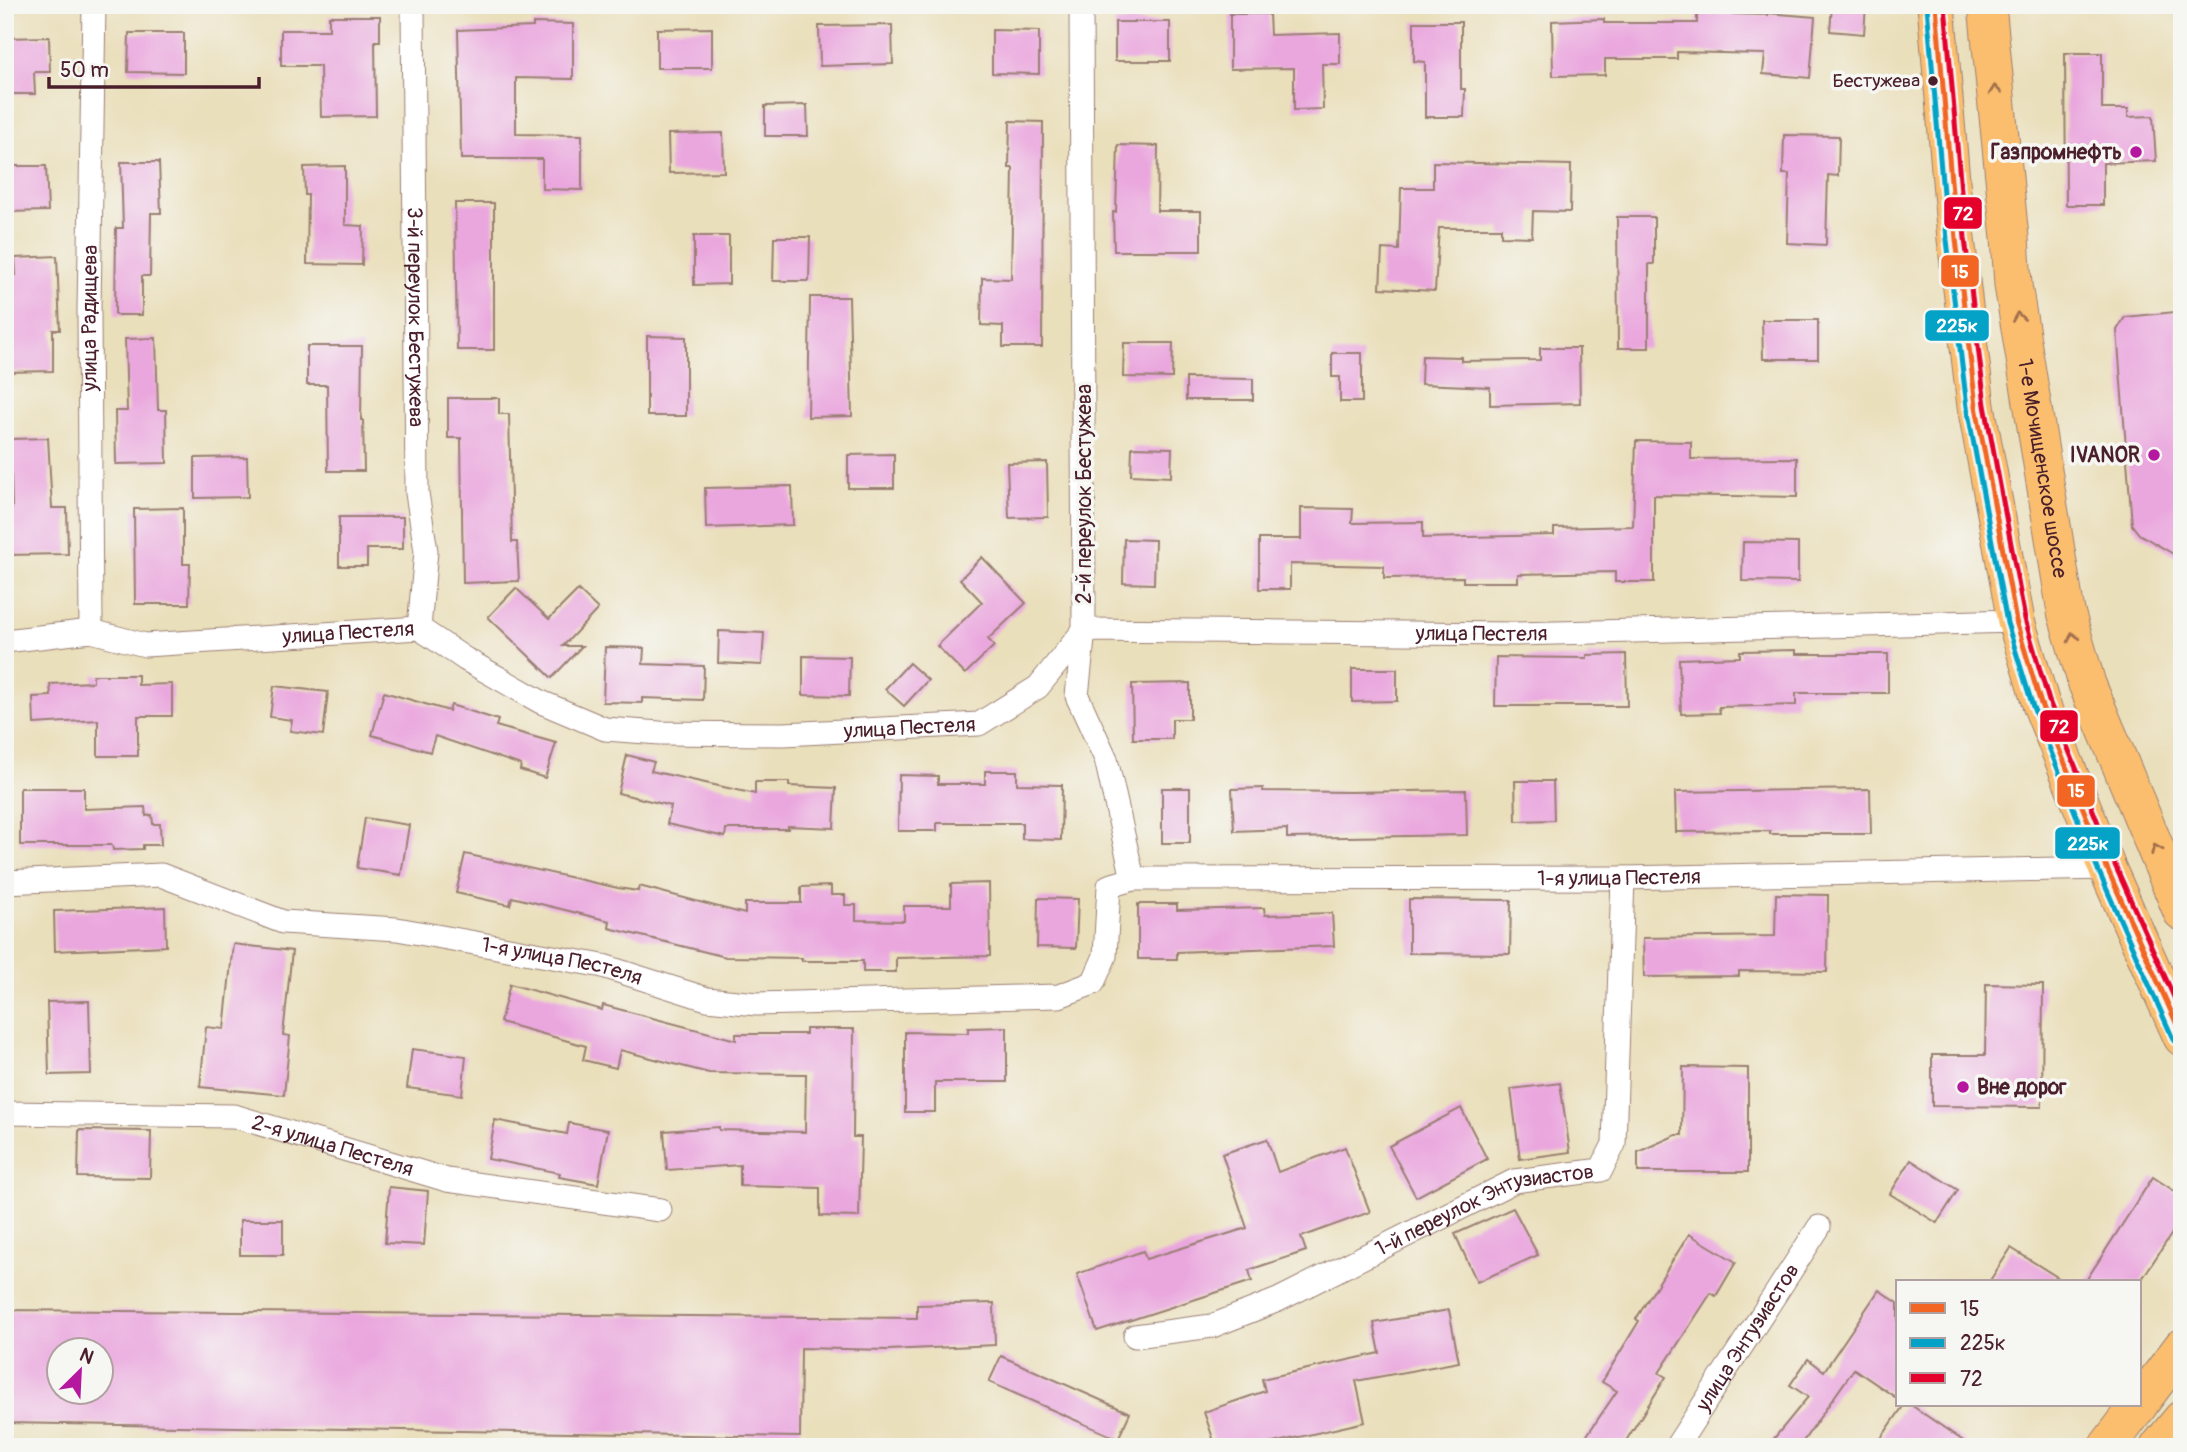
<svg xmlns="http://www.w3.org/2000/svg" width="2187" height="1452" font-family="Pangolin,sans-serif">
<rect width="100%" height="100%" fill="#f6f6f2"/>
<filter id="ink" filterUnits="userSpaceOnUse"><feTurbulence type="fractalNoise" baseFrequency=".0143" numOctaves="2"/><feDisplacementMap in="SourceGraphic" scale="14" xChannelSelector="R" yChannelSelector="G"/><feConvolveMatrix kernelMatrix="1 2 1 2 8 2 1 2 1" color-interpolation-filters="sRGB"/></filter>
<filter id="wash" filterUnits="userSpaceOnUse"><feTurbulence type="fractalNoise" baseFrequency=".00686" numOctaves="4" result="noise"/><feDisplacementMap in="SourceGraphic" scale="28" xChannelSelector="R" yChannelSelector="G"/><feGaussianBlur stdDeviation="1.57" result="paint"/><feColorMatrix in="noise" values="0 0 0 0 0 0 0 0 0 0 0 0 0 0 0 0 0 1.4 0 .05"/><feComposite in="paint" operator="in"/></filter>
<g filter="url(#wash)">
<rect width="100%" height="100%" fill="#eadfbb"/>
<g id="blocks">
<g fill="#eaa7de" fill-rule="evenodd">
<path d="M1832,5H1866L1864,34L1830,31Z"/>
<path d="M1697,13L1768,15V13L1815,17L1810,78L1763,74L1765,54L1677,52V59H1605V75L1553,76L1552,21L1604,19V23H1697Z"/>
<path d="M1230,14H1269L1270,35L1340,33V64H1322L1323,109L1294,110V68L1230,69Z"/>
<path d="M329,16H380V41H375L376,116L321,117L320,66H281V30H329Z"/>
<rect x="1115" y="22" width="55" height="39"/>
<path d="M1414,22H1461V89H1465L1464,117H1425V62L1414,61Z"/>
<path d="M533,23L573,24V79L516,78V134L582,135V190L542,189V159H461L458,30L533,27Z"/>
<path d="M892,25L893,64L820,66L819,26Z"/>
<path d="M712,28V68H657V29Z"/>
<path d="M992,30L1039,31V74L992,73Z"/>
<path d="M129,33H184V73L128,72Z"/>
<path d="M49,37L50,72H34L35,94H5V38Z"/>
<path d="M2065,53H2102V109H2128V117L2153,116L2156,161L2103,163V205H2066Z"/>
<path d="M807,105L808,136H765V106Z"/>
<path d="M1010,121L1043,122L1042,347H1003V326L981,325L982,278L1011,279L1013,168H1009Z"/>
<path d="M723,133L724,172L669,173L668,134Z"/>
<path d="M1784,135L1839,136L1838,176L1828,175L1826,245L1787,243L1789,174H1783Z"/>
<path d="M1118,145L1158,146L1157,211H1201V251H1114L1113,212H1116Z"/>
<path d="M121,162H159L161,213H151L150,276H142V315H115L116,228H123Z"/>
<path d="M1433,162L1571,165L1570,212L1533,211L1532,237L1501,236V228H1439L1435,291L1380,288L1382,249L1399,250L1401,188H1433Z"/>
<path d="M5,166H46L48,211L5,212Z"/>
<path d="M345,166V225L363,226L362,265L307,264L308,195H305L304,167Z"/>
<path d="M455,203H494V350H457Z"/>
<path d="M1617,217H1654V264H1649V348H1618Z"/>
<path d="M694,236H729V284L694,285Z"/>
<path d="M774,237H810L809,281H773Z"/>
<path d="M57,256L60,330H53V371L5,372V336H8L6,275H16L15,258Z"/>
<path d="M810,297H849L852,416L808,417Z"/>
<path d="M2175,312L2182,384V559L2139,534L2132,525L2117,330L2125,317Z"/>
<path d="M1762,320H1818V359H1763Z"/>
<path d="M647,336L686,337V416H647Z"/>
<path d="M156,338L158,410H166L167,463L116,464L115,411H127L125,339Z"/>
<path d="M1124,343H1173L1172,378L1123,377Z"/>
<path d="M307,346H362L361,420H363L364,471H328L327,385H307Z"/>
<path d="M1540,348H1579L1580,403L1490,405V387L1421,384L1422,356L1461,357V361L1540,360Z"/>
<path d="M1332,353H1362V402H1340V377H1332Z"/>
<path d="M1186,378L1253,379V400H1186Z"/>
<path d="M448,398H499V414H509L512,542H517L519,581L463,583L461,438H448Z"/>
<path d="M48,438L52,508H67L68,554L5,555V509H12L10,439Z"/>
<path d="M1636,441L1691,442V459L1797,458V497L1654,495V582H1615V572L1518,574V582H1463V577L1384,578V566L1290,564V589H1259V539H1301V508L1353,509L1352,523L1423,522V538L1554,535V528L1633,526Z"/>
<path d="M1132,447L1172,448L1171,477L1131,475Z"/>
<path d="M894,454V488H848V455Z"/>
<path d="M247,457L248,497L195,498V458Z"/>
<path d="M1047,462L1048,517L1009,518L1007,463Z"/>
<path d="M792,486L793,525L706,528L705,488Z"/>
<path d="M183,508V564H190L189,604H135L134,509Z"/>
<path d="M339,517H403V549H367V566H339Z"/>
<path d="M1124,539L1155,540L1154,584L1123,583Z"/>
<path d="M1743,542L1798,543V582L1742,581Z"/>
<path d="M982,557L1026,603L988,639L994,646L965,674L937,646L982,602L960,579Z"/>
<path d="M516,588L549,619L578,590L598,609L563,646H582L552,678L488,617Z"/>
<path d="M719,631L764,633L762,665L718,663Z"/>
<path d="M605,647L644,648L643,664L704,666L703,700L642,698V703L603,702Z"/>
<path d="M1796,650V654H1888V693H1796V705L1719,707L1720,713L1681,714L1679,659L1740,657V651Z"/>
<path d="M1626,654L1627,706H1495L1496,657L1587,658V655Z"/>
<path d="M803,656L850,657L849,696L803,695Z"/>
<path d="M909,663L928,680L904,706L885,689Z"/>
<path d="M1352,669H1397V701L1352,702Z"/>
<path d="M93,675H138V685L172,684V716H138V756H98V720L34,724L33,697L51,696L50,684L93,682Z"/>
<path d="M1190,683V719H1172V739H1133L1132,684Z"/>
<path d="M274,686L328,692L323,735L290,731L292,720L270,717Z"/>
<path d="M384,692L449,711L451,705L498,720L496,726L556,743L545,778L520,770L521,765L435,736L430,752L372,735Z"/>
<path d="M627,755L654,762L651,771L755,794V782H789V786L836,788L834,828L788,826V829H726L725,837L667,824L671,806L618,793Z"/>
<path d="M985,771H1017V784L1062,785L1061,840L1022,839V823H937V831H898L899,775L938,776V784H985Z"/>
<path d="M1515,781H1553L1554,820L1516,821Z"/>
<path d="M20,788H84V809L145,807L146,816L152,815L153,824H160L161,845H143V849L113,850L112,845H20Z"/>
<rect x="1162" y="788" width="28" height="55"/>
<path d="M1263,788V791L1350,792L1466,790L1467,835L1287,838V829L1234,831L1232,789Z"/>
<path d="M1870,789L1871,834H1770V831L1676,832L1675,792Z"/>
<path d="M365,818L409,825L401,875L357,868Z"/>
<path d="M465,854L618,888L638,891L639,886L745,914V903H801V887L831,886V895H845V905H856V920L904,921V906H951V884L989,883L990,956L896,958V972H863V961H802V958L726,957L609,928L610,921L512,897L510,905L456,893Z"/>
<path d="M1776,894L1828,895L1827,972L1739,971V976L1644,977L1643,938L1775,936Z"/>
<path d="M1038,898L1078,899L1076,948L1037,947Z"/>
<path d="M1409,899L1511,900L1510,954L1409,953Z"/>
<path d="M1138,904H1177V910L1264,908L1265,915L1332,913L1334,946L1177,952V959H1138Z"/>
<path d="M165,907L166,946L55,951L54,911Z"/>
<path d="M233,944L292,951L283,1035L290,1036L284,1095L200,1087L206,1027L224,1029Z"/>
<path d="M510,984L602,1010L603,1005L736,1040V1034H806V1029H854L853,1137H861L859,1217L820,1216V1188L740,1186V1165L667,1170L664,1131L719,1127V1130L805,1132L806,1074L709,1073L620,1050L616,1068L583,1060L586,1046L500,1022Z"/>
<path d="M1986,984L2043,985L2042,1107L1932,1106V1055H1985Z"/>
<path d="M89,1001L91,1074L49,1075L47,1002Z"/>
<path d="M1007,1027V1082H935V1112H905V1032L968,1033V1028Z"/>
<path d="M412,1049L466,1056L462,1095L407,1088Z"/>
<path d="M1683,1067L1748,1068V1172H1638V1152L1676,1135H1682Z"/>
<path d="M1560,1083L1570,1152L1520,1159L1511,1089Z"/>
<path d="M1461,1108L1487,1159L1416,1197L1389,1146Z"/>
<path d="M495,1120L567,1134L569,1123L608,1130L598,1184L559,1177L560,1173L488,1159Z"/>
<path d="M79,1130L151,1131L150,1178L78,1177Z"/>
<path d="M1267,1139L1278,1172L1345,1147L1370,1212L1301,1237L1306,1251L1249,1270L1252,1281L1097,1331L1077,1274L1143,1251L1146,1259L1247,1228L1222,1154Z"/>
<path d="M1911,1160L1958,1190L1937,1223L1890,1194Z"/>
<path d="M2153,1177L2182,1196V1218L2140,1282H2085Z"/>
<path d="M389,1187L428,1191L424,1245L385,1243Z"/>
<path d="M1513,1208L1538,1255L1477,1282L1455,1234Z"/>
<rect x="240" y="1220" width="43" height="35"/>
<path d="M1689,1234L1736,1262L1716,1296L1711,1293L1659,1373L1666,1377L1622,1447H1579L1617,1391L1602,1382L1639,1321L1636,1319Z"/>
<path d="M2011,1248L2065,1282H1989Z"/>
<path d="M1879,1290L1898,1303V1399L1854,1369L1799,1447H1767L1808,1397L1790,1385L1808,1359L1824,1371Z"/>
<path d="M994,1303L995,1345L888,1350L801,1348L800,1437L5,1423V1310L917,1318V1305ZM60,1350H102V1397L60,1396Z"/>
<path d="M1449,1310L1459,1362L1356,1381L1365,1422L1255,1447H1216L1204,1412L1265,1391L1262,1379L1380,1353L1374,1323Z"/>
<path d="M1001,1356L1130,1413L1118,1439L989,1382Z"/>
<path d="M1904,1405H1911L1972,1447H1875Z"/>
</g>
</g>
</g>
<g filter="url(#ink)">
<use href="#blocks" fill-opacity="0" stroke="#9a7f73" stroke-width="2"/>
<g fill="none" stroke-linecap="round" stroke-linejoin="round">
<g stroke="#9a7f73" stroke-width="25">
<g id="minor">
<path id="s1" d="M413,5L417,493L426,551L419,628"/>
<path id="s2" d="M91,631L89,310L94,5"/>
<path id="s3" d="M5,641L91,631L145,645L419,628L465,659L541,702L605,729L660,733L784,734L979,724L1038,687L1084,630L1517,634L2016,621"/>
<path id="s4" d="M1133,879L1623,878L2107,868"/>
<path id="s5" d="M5,882L161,875L283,922L397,929L603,966L707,999L757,1004L1059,996L1093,983L1105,956L1109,886L1133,879L1106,759L1077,696L1084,630L1081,5"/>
<path id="s6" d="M5,1113L234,1116L447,1180L660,1210"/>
<path id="s7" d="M1135,1336L1212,1326L1278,1300L1514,1181L1601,1170L1614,1144L1623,878"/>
<path id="s8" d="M1676,1447L1819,1227"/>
</g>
</g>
<g stroke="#9a7f73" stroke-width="39">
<g id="primary">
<path d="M1936,5L1956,239L1976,406L2016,621L2041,704L2107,868L2182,1037"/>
<path id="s9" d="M1987,5L2010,238L2013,285L2066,612L2087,684L2182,912"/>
<path d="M2140,1403L2182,1347"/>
<path d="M2107,1447L2139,1405"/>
<path d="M2159,1447L2182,1419"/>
</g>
</g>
<use href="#minor" stroke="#fff" stroke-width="23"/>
<use href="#primary" stroke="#fbbe6e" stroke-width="37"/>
<g stroke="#f6f6f2" stroke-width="10">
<path id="bus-1" d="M1936,5L1956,239L1976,406L2016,621L2041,704L2107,868L2182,1036"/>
</g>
<g stroke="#f6f6f2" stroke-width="10">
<path id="bus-2" d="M1927,6L1947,240L1967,407L2007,623L2033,707L2099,872L2174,1041"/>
</g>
<g stroke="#f6f6f2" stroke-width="10">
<path id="bus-3" d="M1945,5L1965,238L1985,405L2025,619L2049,701L2115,865L2182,1015"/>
</g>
<use href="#bus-1" stroke="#f26522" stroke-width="5"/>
<use href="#bus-2" stroke="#04a2c6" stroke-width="5"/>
<use href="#bus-3" stroke="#e4002b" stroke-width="5"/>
</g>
<defs><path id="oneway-chevron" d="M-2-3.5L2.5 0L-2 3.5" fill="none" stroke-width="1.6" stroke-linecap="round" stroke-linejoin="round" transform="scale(1.75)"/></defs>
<g stroke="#a26e4c">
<use href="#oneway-chevron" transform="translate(1995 90) rotate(-96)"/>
<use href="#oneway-chevron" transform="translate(2018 317) rotate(-99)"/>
<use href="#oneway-chevron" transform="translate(2073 637) rotate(-106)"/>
<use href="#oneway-chevron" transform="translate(2156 849) rotate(-113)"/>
</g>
</g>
<circle fill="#4a1f2b" stroke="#f6f6f2" stroke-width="2.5" cx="1933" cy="81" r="6"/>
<g fill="#b5179e" stroke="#f6f6f2" stroke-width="2.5">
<circle cx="2136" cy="152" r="7"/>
<circle cx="2154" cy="455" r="7"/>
<circle cx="1963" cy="1087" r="7"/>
</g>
<g text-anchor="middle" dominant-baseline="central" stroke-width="7" stroke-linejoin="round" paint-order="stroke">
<g font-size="19" fill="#4a1f2b" stroke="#f6f6f2" text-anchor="end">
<text x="1920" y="81">Бестужева</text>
</g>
<g font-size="21" font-weight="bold" fill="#4a1f2b" stroke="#f6f6f2" text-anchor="end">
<text x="2122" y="152">Газпромнефть</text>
<text x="2140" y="455">IVANOR</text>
<text x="1977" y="1087" text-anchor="start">Вне дорог</text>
</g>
<g font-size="21" fill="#4a1f2b" stroke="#f6f6f2">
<text stroke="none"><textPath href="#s1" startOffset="312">3-й переулок Бестужева</textPath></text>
<text stroke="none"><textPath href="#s2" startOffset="313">улица Радищева</textPath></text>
<text stroke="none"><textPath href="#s9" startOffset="467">1-е Мочищенское шоссе</textPath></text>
<text transform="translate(1084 494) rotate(-90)">2-й переулок Бестужева</text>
<text stroke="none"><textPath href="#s3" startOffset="1544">улица Пестеля</textPath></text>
<text stroke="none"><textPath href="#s3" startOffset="346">улица Пестеля</textPath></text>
<text stroke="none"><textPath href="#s3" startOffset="934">улица Пестеля</textPath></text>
<text stroke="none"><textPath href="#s4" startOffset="486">1-я улица Пестеля</textPath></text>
<text stroke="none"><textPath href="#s5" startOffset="569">1-я улица Пестеля</textPath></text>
<text stroke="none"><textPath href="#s6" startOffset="332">2-я улица Пестеля</textPath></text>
<text stroke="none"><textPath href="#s7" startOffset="376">1-й переулок Энтузиастов</textPath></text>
<text stroke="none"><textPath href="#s8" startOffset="131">улица Энтузиастов</textPath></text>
</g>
</g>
<g stroke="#f6f6f2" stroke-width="2.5">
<rect x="1943" y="196" width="40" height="34" rx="7" fill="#e4002b"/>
<rect x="1940" y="254" width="40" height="34" rx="7" fill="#f26522"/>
<rect x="1924" y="309" width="66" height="33" rx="7" fill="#04a2c6"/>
<rect x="2039" y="709" width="40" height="34" rx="7" fill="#e4002b"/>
<rect x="2056" y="774" width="40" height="34" rx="7" fill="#f26522"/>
<rect x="2054" y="826" width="67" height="34" rx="7" fill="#04a2c6"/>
</g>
<g font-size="19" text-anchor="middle" font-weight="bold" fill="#fff">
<text x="1963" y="220">72</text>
<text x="1960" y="278">15</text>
<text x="1957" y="332">225к</text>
<text x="2059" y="733">72</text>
<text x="2076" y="797">15</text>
<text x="2088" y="850">225к</text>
</g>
<rect width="2187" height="1452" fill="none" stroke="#f6f6f2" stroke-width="28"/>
<rect x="1896" y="1280" width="245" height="126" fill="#f6f6f2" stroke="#b1a0a2" stroke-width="2"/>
<rect x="1910" y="1303" width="35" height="10" fill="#f26522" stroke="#b1a0a2" stroke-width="2"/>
<text x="1960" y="1316" font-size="21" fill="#4a1f2b">15</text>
<rect x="1910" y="1338" width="35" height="10" fill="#04a2c6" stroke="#b1a0a2" stroke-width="2"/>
<text x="1960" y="1350" font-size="21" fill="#4a1f2b">225к</text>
<rect x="1910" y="1373" width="35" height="10" fill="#e4002b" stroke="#b1a0a2" stroke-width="2"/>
<text x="1960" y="1386" font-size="21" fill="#4a1f2b">72</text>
<g transform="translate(80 1371) rotate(24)"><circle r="33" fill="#f6f6f2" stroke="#b1a0a2" stroke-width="2"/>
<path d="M0-5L12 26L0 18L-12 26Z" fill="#b5179e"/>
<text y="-10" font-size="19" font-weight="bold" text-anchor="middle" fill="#4a1f2b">N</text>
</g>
<path d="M49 77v10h210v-10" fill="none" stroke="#4a1f2b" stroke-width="3.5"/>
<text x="60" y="77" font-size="21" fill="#4a1f2b" stroke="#f6f6f2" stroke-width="5" paint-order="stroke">50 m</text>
</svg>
